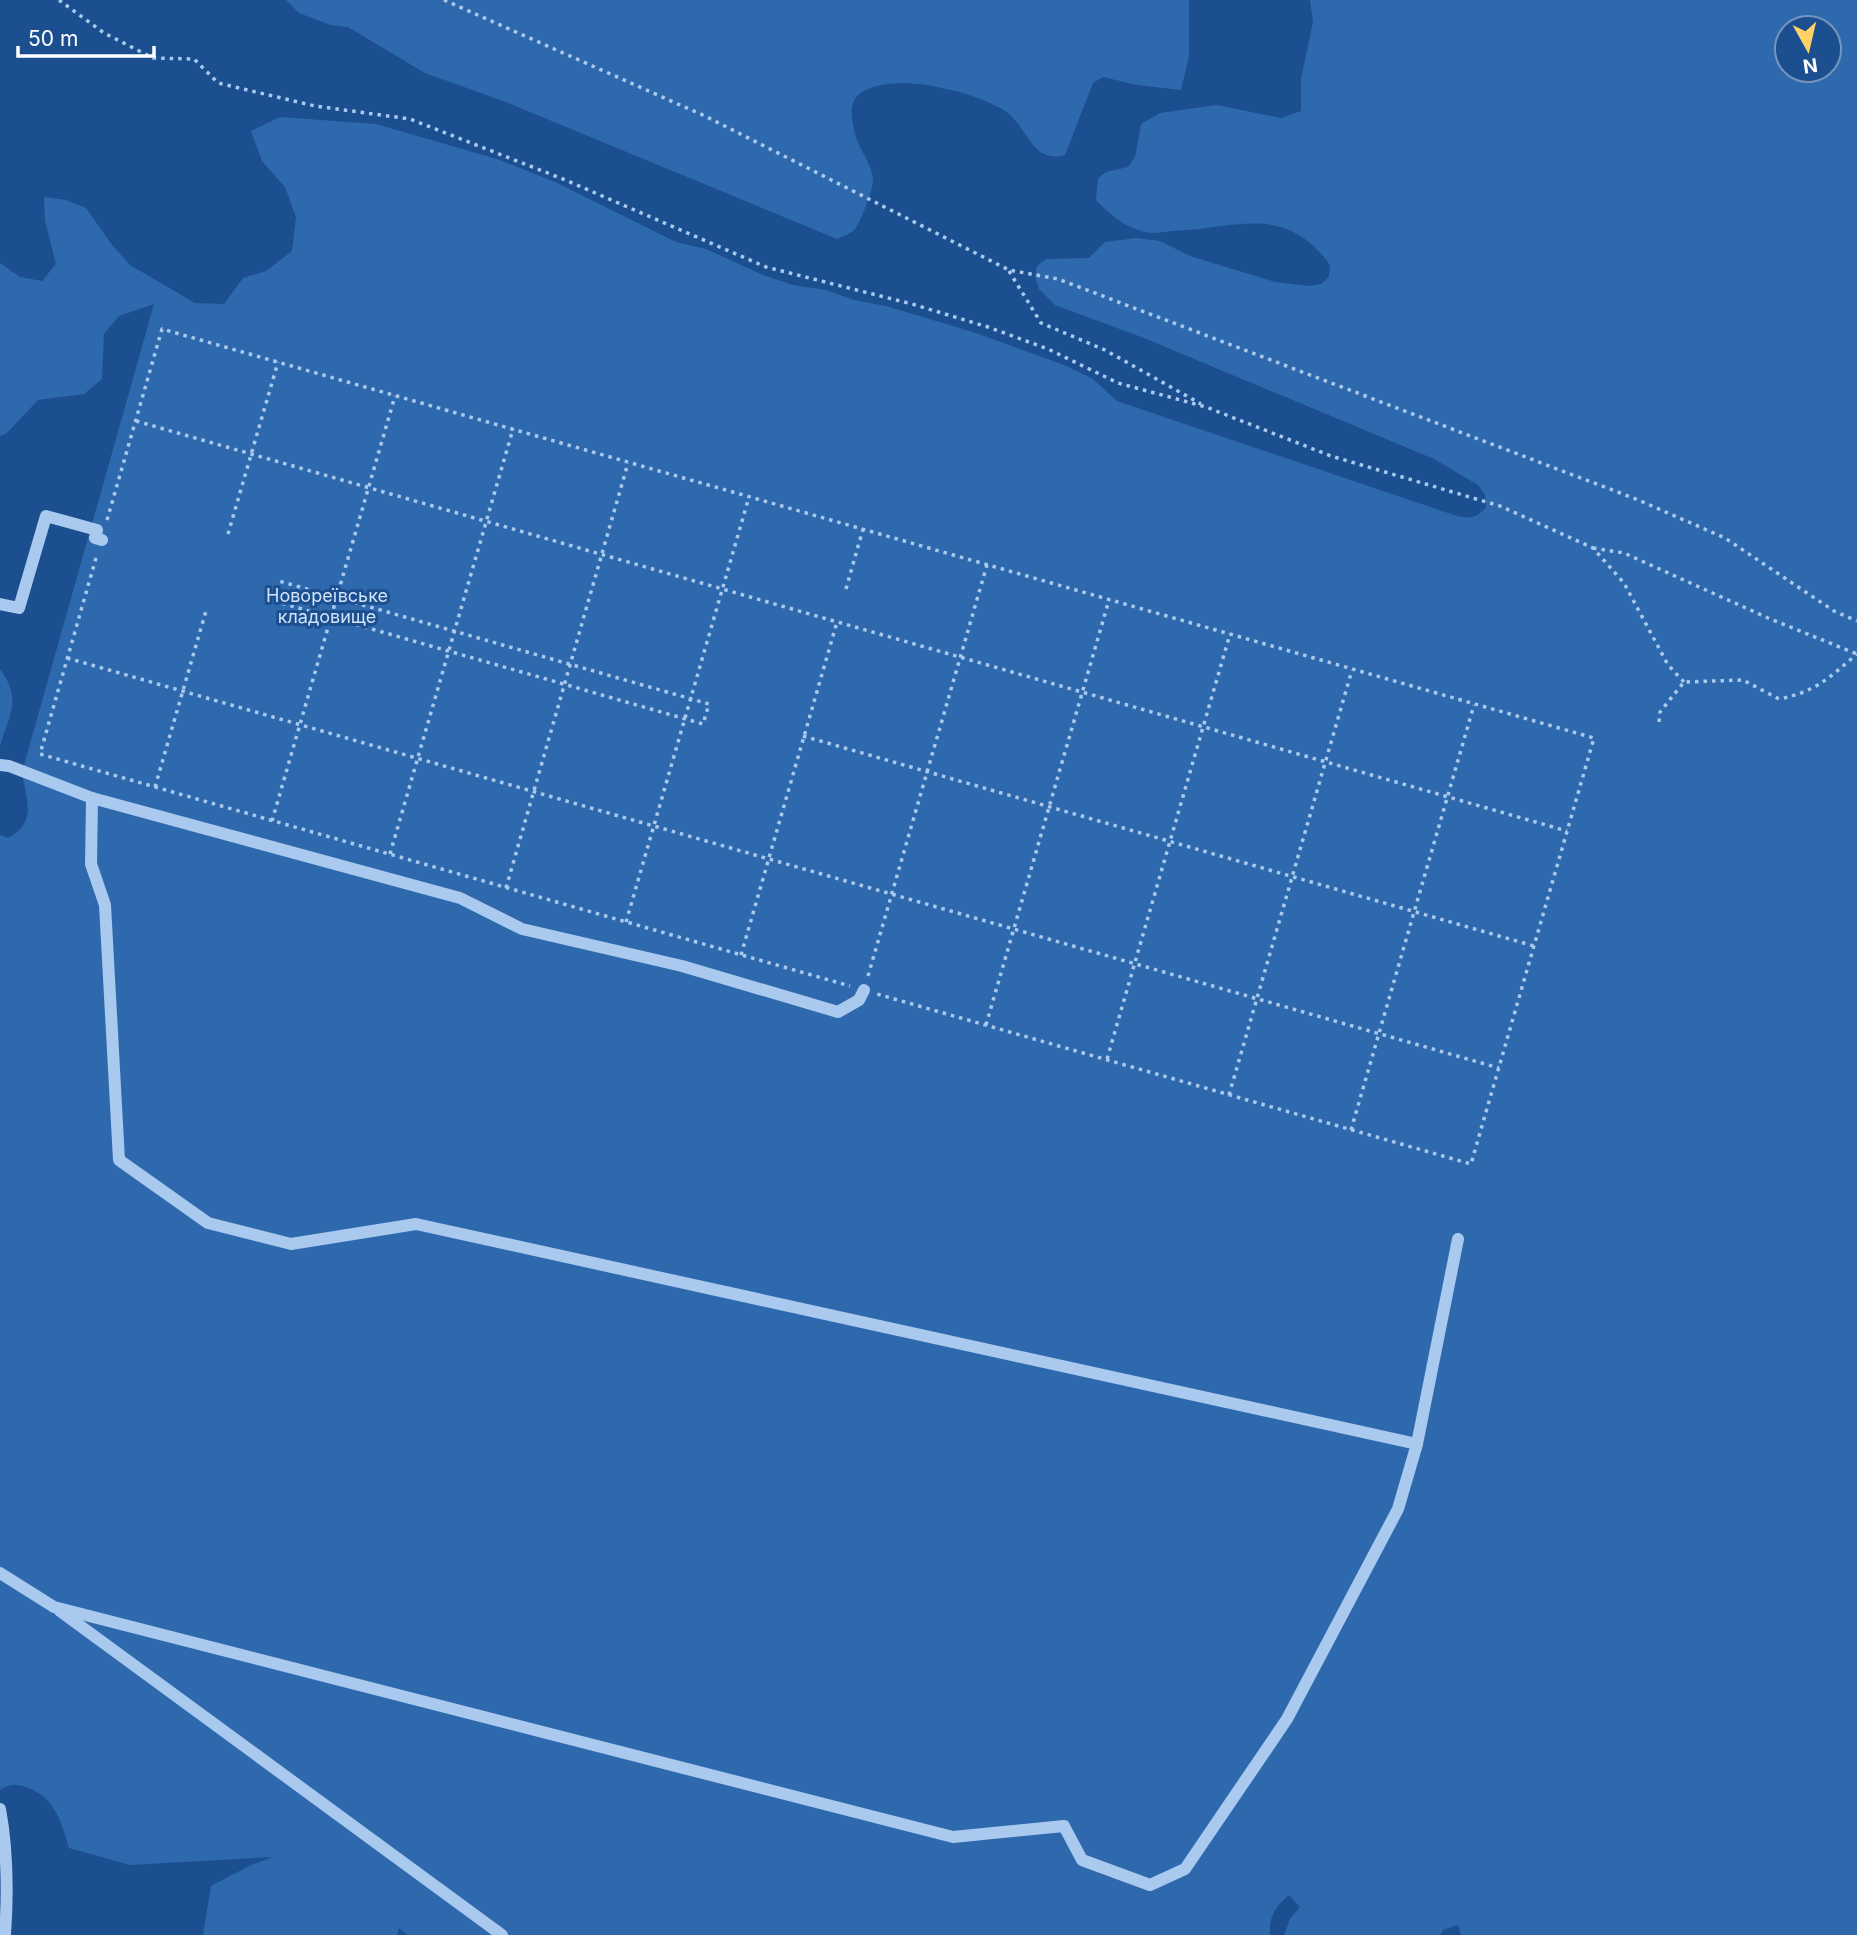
<svg xmlns="http://www.w3.org/2000/svg" width="1857" height="1935" font-family="Inter,sans-serif">
<rect width="100%" height="100%" fill="#1b4f8f"/>
<g fill="#2e69ad" fill-rule="evenodd">
<path d="M286,0H1189V56L1181,90L1137,85L1103,77L1093,83L1065,155C1030,165 1027,122 1002,109C984,99 962,92 942,88C920,82 863,77 853,103C850,112 853,125 855,134C859,149 872,164 873,179C874,188 861,221 855,229C852,233 843,236 837,239L503,101L425,73L348,27L331,25L299,13Z"/>
<path d="M1310,0H1857V1935H1461L1458,1925L1443,1930L1440,1935H1284L1290,1919L1300,1907L1289,1895C1275,1907 1269,1916 1270,1935H407L399,1928L397,1935H203L211,1886L251,1865L273,1857L130,1865L69,1848C61,1821 55,1797 26,1787C18,1784 7,1784 0,1790V835L8,838C38,822 26,800 22,772L154,304L119,316L104,334L102,379L84,394L38,400L6,434L0,436V263L20,277L42,281L56,264L45,221L44,197L66,200L86,208L112,245L130,265L195,303L224,304L243,278L266,271L292,251L296,217L285,187L262,161L251,131L280,117L376,124L497,159L555,182L676,242L706,249L763,275L793,285L826,290L854,300L886,306L976,333L1064,365L1093,379L1117,401L1457,516C1471,519 1477,518 1486,507L1485,495L1478,485L1434,459L1144,338L1055,305L1039,289L1035,277L1037,266L1046,259L1089,258L1105,242L1137,238L1160,241L1190,256L1275,282L1309,286L1321,284L1329,277L1330,265C1284,202 1237,229 1173,231C1164,232 1153,234 1145,232C1126,228 1109,214 1096,200L1098,178L1106,172L1128,167L1135,157L1141,124L1160,113L1217,105L1281,118L1301,111V78L1313,22ZM1787,28H1829V70H1787Z"/>
<path d="M0,669C22,699 10,713 0,746Z"/>
</g>
<g fill="none" stroke-linecap="round" stroke-linejoin="round">
<g stroke="#a9c9ee" stroke-width="3.5" stroke-dasharray="3.5 5" stroke-linecap="butt">
<path d="M59,0L104,33L153,58L194,59L218,83L315,106L410,119L563,179L766,267L912,304L988,327L1048,349L1118,383L1206,407L1331,456L1500,506L1593,548L1624,583L1668,665L1684,682"/>
<path d="M444,0L705,116L1009,270L1058,279L1636,499L1725,538L1834,611L1857,621"/>
<path d="M1009,271L1041,323L1105,350L1201,404"/>
<path d="M136,421L1567,831"/>
<path d="M107,520L162,329L1594,738L1471,1164L877,994"/>
<path d="M228,534L278,362"/>
<path d="M1593,548L1624,553L1768,618L1857,654"/>
<path d="M96,558L40,754L850,986"/>
<path d="M846,589L863,529"/>
<path d="M274,601L703,724L709,704L279,581"/>
<path d="M67,658L1499,1068"/>
<path d="M1659,722L1660,712L1684,682L1743,680L1779,699C1815,692 1829,678 1857,654"/>
<path d="M803,736L1534,946"/>
<path d="M155,787L206,611"/>
<path d="M272,821L395,396"/>
<path d="M390,854L513,429"/>
<path d="M506,888L628,463"/>
<path d="M626,922L749,497"/>
<path d="M741,955L837,622"/>
<path d="M868,976L987,565"/>
<path d="M986,1025L1109,600"/>
<path d="M1107,1059L1230,634"/>
<path d="M1229,1095L1352,670"/>
<path d="M1351,1130L1474,705"/>
</g>
<g stroke="#a9c9ee" stroke-width="12">
<path d="M0,604L19,608L46,516L97,530L95,538L102,540"/>
<path d="M0,765L9,766L92,798"/>
<path d="M864,990L859,1000L838,1012L682,966L522,929L460,898L92,798L91,864L105,905L119,1160L208,1223L291,1244L416,1224L1417,1444"/>
<path d="M0,1573L54,1607L953,1837L1064,1826L1082,1860L1150,1885L1185,1869L1287,1719L1398,1509L1417,1444L1458,1239"/>
<path d="M60,1611L502,1935"/>
<path d="M0,1809C8,1852 8,1892 5,1935"/>
</g>
</g>
<g text-anchor="middle" dominant-baseline="central" stroke-width="6" stroke-linejoin="round" paint-order="stroke">
<g font-size="18" fill="#cfe3fa" stroke="#1b4f8f">
<text x="327" y="595">Новореївське<tspan x="327" dy="21">кладовище</tspan></text>
</g>
</g>
<g transform="translate(1808 49) rotate(172)"><circle r="33" fill="#1b4f8f" stroke="#7695bc" stroke-width="2"/>
<path d="M0-5L12 26L0 18L-12 26Z" fill="#ffd166"/>
<text y="-10" font-size="19" font-weight="bold" text-anchor="middle" fill="#ffffff">N</text>
</g>
<path d="M18 46v10h136v-10" fill="none" stroke="#ffffff" stroke-width="3.5"/>
<text x="28" y="46" font-size="21" fill="#ffffff" stroke="#1b4f8f" stroke-width="5" paint-order="stroke">50 m</text>
</svg>
